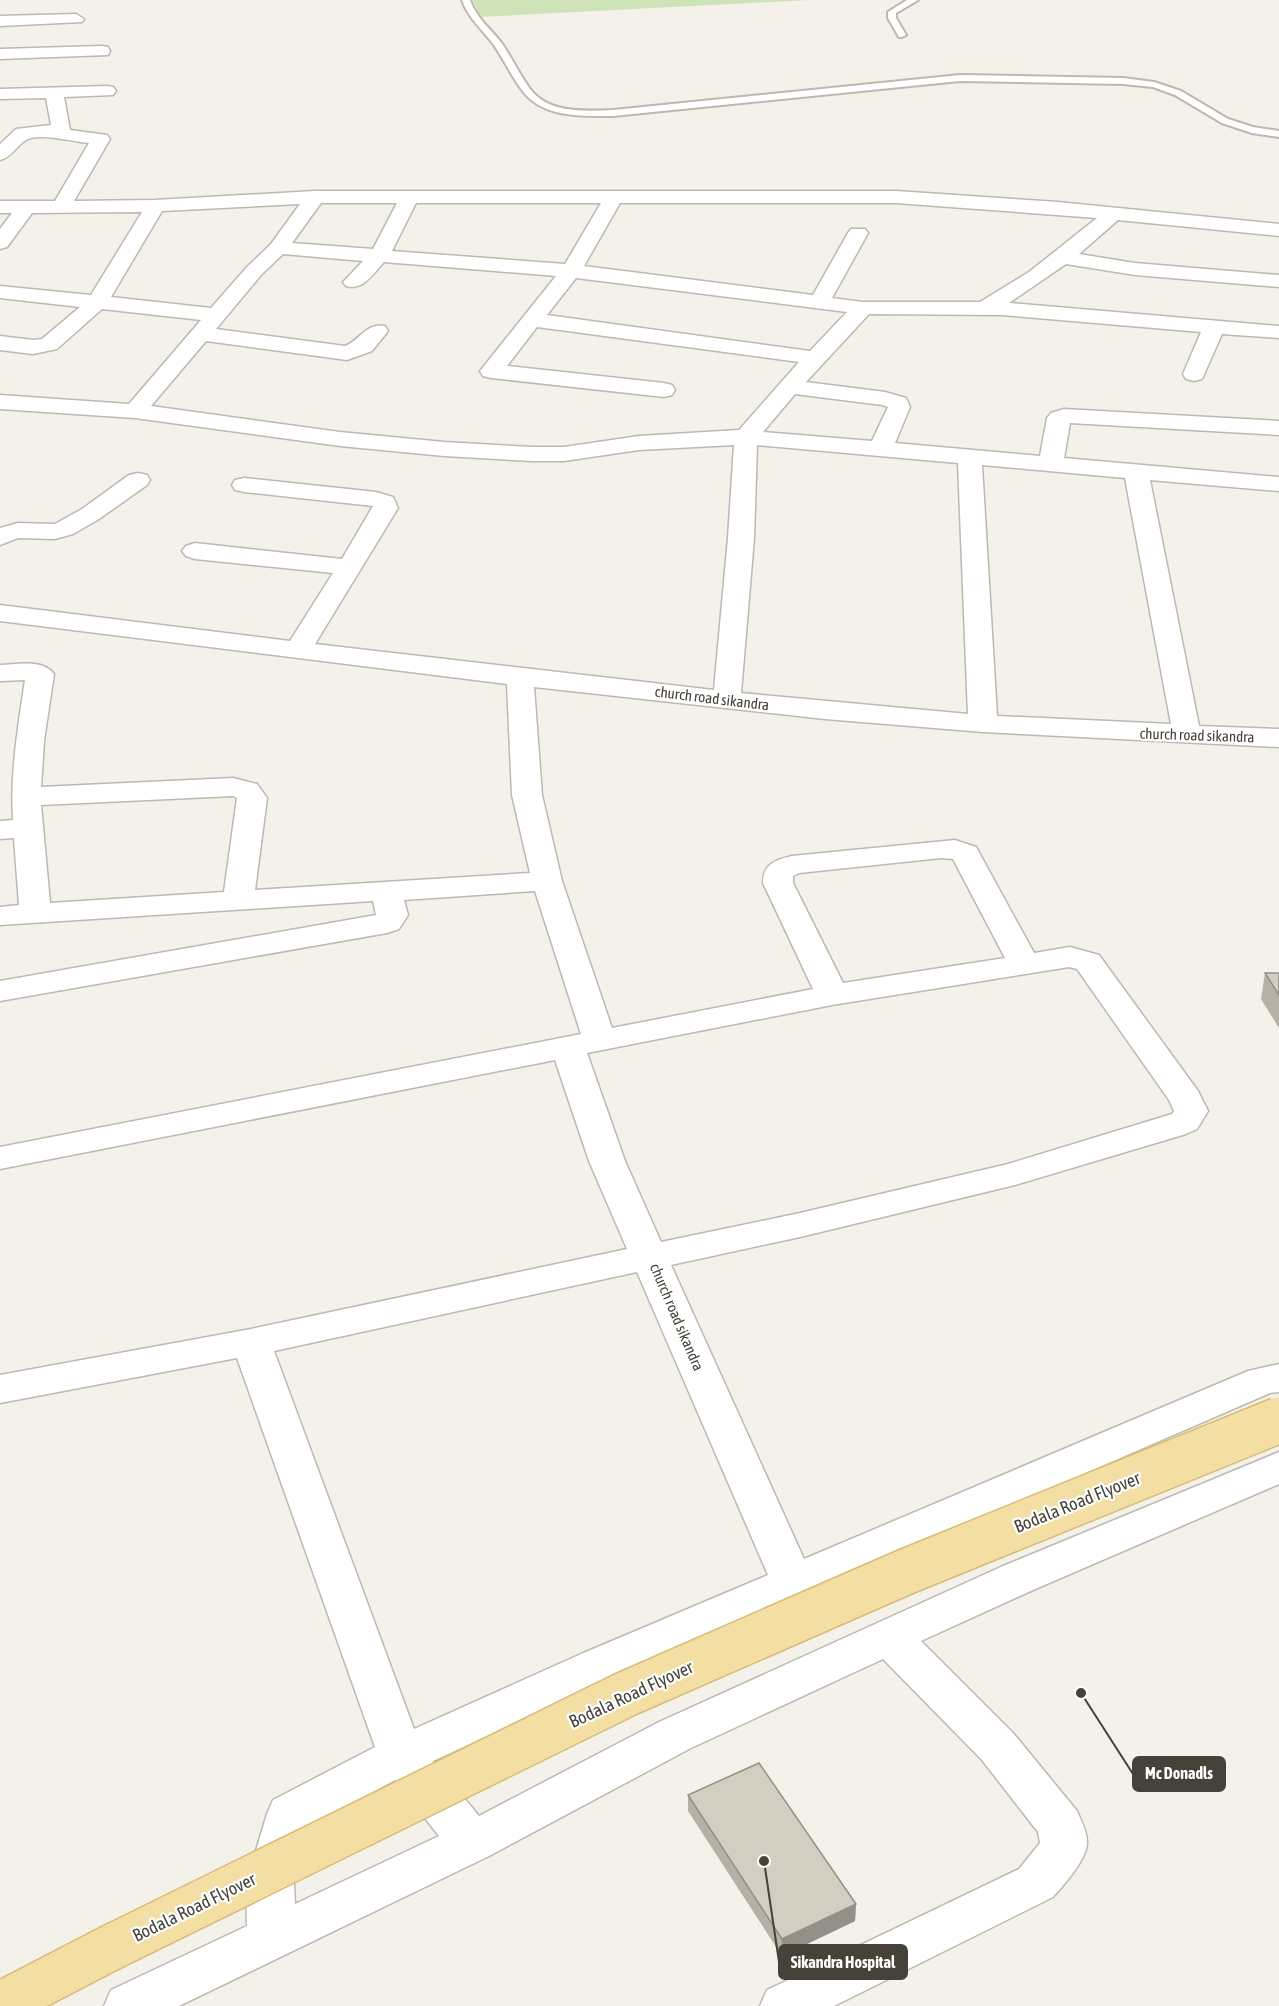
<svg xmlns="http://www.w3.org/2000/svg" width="1279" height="2006" font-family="'Asap Condensed',sans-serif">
<rect width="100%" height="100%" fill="#f3f1ea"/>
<path fill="#cee3b8" d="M473,0H809L481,17Z"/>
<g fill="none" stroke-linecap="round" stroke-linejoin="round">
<g stroke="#beb8ae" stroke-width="4">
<g id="lane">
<path d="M462,0H470C476,18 492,30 503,45C512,59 520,75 530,89C549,114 585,111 613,110L960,75L1123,78L1154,82L1181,91L1228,119L1253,127L1279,131V137L1252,133L1222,123L1175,95L1153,87L1123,84L960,81L613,116C584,116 547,118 526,95C513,80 505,61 494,45C483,30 468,18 462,0Z"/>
<path d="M907,0H918L896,13V18L906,35L902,37H899L888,18V12Z"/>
</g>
</g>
<g stroke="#beb8ae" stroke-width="3">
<g id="street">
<path d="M76,14L84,19L82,22L0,26V16Z"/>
<path d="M102,46L108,47L110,51L108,55L0,59V49Z"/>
<path d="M107,86L113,87L116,91L113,95L64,97L70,130L107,135L110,139L74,201L155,200L315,191H896L1058,202L1279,224V236L1118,220L1079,254L1135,263L1279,275V287L1135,275L1066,264L1009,303L1279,326V338L1222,334L1202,379L1194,381L1186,379L1183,374L1201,332L1002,315L869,314L806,382L885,392L906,398L910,407L895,443L1040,456L1047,418L1051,413L1064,409L1279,421V435L1070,423L1064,458L1279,477V491L1150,480L1199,726L1279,729V747L983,732L825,719L534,687L542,795L562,881L612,1028L813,989L763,883C763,864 775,860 792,856L955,840L976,847L1034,953L1070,947L1099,955L1198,1091L1208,1111L1197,1129L1186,1134L1015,1185L800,1237L671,1265L804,1559L1248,1371L1279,1364V1392L1270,1393L613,1678L433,1761L479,1816L659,1722L1003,1566L1279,1452V1484L1033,1590L921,1641L1014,1734L1077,1811C1081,1821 1087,1831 1087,1842C1088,1858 1063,1886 1053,1897L834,2006H760L767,1990L1019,1869L1040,1843L1038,1832L982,1760L883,1659L691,1748L489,1856L179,2006H104L111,1990L247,1926L246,1883L267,1814L273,1800L375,1747L237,1358L0,1403V1375L251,1329L627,1249L589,1161L555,1060L0,1169V1147L581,1034L535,891L404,900L408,915L399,929L387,933L0,1001V981L376,915L373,901L0,925V907L19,905L14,838L0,839V821L13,820C10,773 18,727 25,680L0,681V665C17,664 43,659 54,674L44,741L41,787L233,778L257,784L267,798L255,890L530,873L512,795L507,684L0,621V605L290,641L333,573L195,559L186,556L182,551L186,546L195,543L342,559L373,506L244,492L235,490L232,485L235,480L244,478L376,492L393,497L398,508L315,644L714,690L728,538L734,445L639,450L564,461H532L444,456L340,446L135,418L0,409V395L129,404L201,320L102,309L57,349L33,354L0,350V336L33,340L42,339L80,307L0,298V286L91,295L142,212L32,213L7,247L0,249V229L12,213H0V201H55L89,143C74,142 37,132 26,140C16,146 12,157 0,160V144L16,129L51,125L46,98L0,99V89ZM321,203H397L373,249L292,243ZM416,203H601L565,264L392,251ZM620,203H896L1097,218L1029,272L980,302H863L832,298L868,233L865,229H851L848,233L813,295L584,266ZM300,204L271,244L247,267L211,308L111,297L162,211ZM283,254L363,261L343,282L346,286C363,291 373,274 384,262L556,276L480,371L483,376L491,378L664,397L672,395L675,390L672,385L664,383L507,366L537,327L799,362L739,430L639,436L564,447H532L444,442L340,432L151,406L206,341L347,360L372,351L388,331L385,326C367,322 360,340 345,346L216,329L261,275ZM576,278L847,312L810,351L547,315ZM795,394L882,405L888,407L872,441L763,432ZM757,445L958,463L968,714L741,693L754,538ZM982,465L1125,478L1171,724L997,716ZM233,796L237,798L224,892L50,903L41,805ZM941,858L953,859L1005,958L843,983L793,883V876L799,873ZM1069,967L1077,969L1169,1100L1174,1111L1172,1114L1008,1164L800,1213L661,1242L625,1161L587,1053L832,1005ZM637,1272L768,1575L581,1654L414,1729L274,1351ZM395,1780L439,1836L295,1904L294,1883L310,1826Z"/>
<path d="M138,473L147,475L150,480L147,485L99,519L73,534L55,539L18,538L0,545V528L18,523L55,524L82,509L129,475Z"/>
</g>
</g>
<use href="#lane" fill="#fff" fill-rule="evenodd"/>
<use href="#street" fill="#fff" fill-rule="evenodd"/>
<g stroke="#d7bc75" stroke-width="48" stroke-linecap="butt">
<path id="primary-bridge" d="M0,2005L110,1948L626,1694L905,1572L1279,1420"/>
</g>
<use href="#primary-bridge" stroke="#f3dfa3" stroke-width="45"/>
</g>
<g fill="#b6b0a6">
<path d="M1265,973H1279V1028L1261,999Z"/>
<path d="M688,1795L856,1904L855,1921L782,1956L688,1811Z"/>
</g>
<path fill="#949087" d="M856,1904L855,1921L782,1956V1939Z"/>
<g fill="#d4cdc1" stroke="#949087" stroke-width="1.5">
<path d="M1265,973H1279V995Z"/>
<path d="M759,1763L856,1904L782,1939L688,1795Z"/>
</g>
<g text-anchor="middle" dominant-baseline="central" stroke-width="4.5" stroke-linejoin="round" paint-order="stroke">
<g font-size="15" fill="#464239" stroke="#fff">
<text transform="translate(712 698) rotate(7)">church road sikandra</text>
<text transform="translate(1197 735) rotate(2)">church road sikandra</text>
<text transform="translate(677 1317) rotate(67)">church road sikandra</text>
</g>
<g font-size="18" fill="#464239" stroke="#fff">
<text transform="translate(1077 1502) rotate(-22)">Bodala Road Flyover</text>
<text transform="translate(631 1694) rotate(-25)">Bodala Road Flyover</text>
<text transform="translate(194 1907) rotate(-26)">Bodala Road Flyover</text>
</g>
</g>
<path fill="none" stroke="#464239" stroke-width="2" d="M1081 1693L1133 1774M764 1861L779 1962"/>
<g fill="#464239" stroke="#fff" stroke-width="2">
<circle cx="1081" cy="1693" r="6"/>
<circle cx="764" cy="1861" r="6"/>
</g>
<g fill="#464239" stroke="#464239" stroke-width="2">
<rect x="1133" y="1757" width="92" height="34" rx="6"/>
<rect x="779" y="1945" width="128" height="34" rx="6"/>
</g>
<g font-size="16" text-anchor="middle" font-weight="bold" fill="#fff">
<text x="1179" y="1779">Mc Donadls</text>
<text x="843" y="1968">Sikandra Hospital</text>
</g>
</svg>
